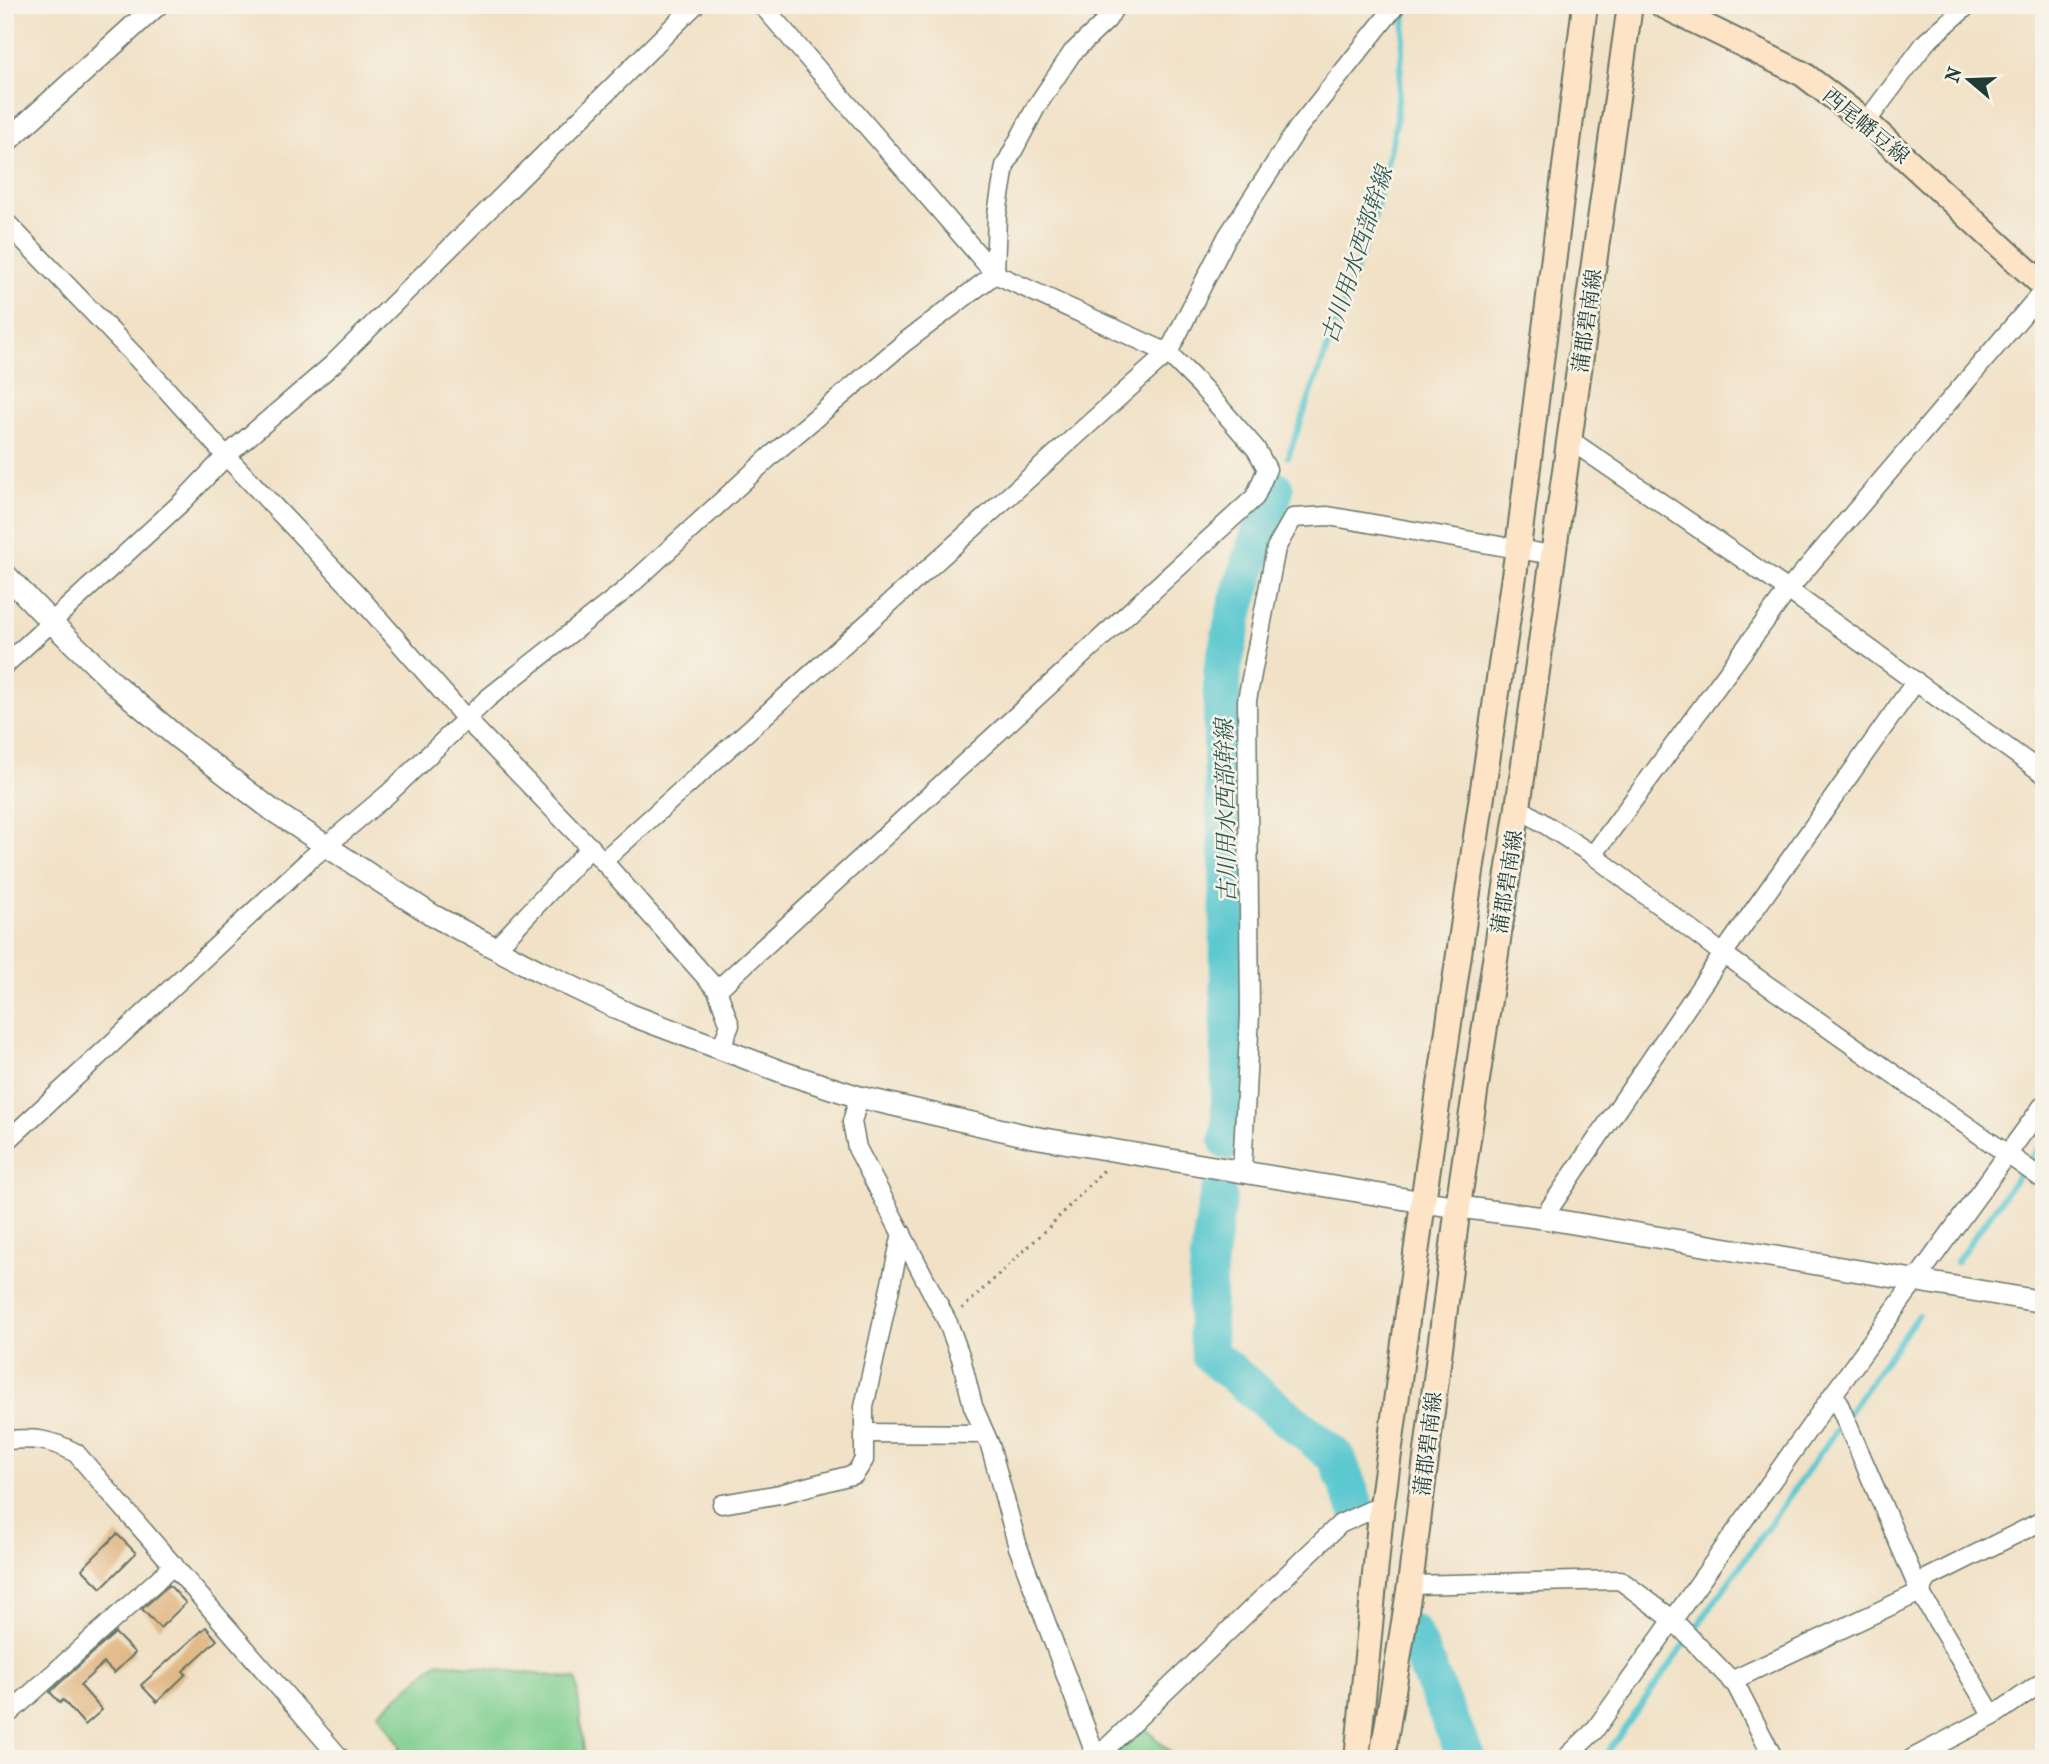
<svg xmlns="http://www.w3.org/2000/svg" width="2049" height="1764" font-family="'IM FELL French Canon','Noto Serif JP',serif">
<rect width="100%" height="100%" fill="#f7f3e8"/>
<filter id="ink" filterUnits="userSpaceOnUse"><feTurbulence type="fractalNoise" baseFrequency=".0143" numOctaves="2"/><feDisplacementMap in="SourceGraphic" scale="14" xChannelSelector="R" yChannelSelector="G"/><feConvolveMatrix kernelMatrix="1 2 1 2 8 2 1 2 1" color-interpolation-filters="sRGB"/></filter>
<filter id="wash" filterUnits="userSpaceOnUse"><feTurbulence type="fractalNoise" baseFrequency=".00686" numOctaves="4" result="noise"/><feDisplacementMap in="SourceGraphic" scale="28" xChannelSelector="R" yChannelSelector="G"/><feGaussianBlur stdDeviation="1.57" result="paint"/><feColorMatrix in="noise" values="0 0 0 0 0 0 0 0 0 0 0 0 0 0 0 0 0 1.4 0 .05"/><feComposite in="paint" operator="in"/></filter>
<g filter="url(#wash)">
<rect width="100%" height="100%" fill="#f1e1c6"/>
<g fill="#7dcd8e" stroke="#4e8561" stroke-width="2">
<path d="M437,1662L576,1679L585,1759H391L401,1747L379,1713Z"/>
<path d="M1143,1726L1177,1759L1108,1757Z"/>
</g>
<g fill="none" stroke-linecap="round" stroke-linejoin="round">
<g stroke="#5bc8cf" stroke-width="6">
<path d="M1288,457L1374,219L1396,124L1406,5"/>
<path d="M1956,1262L2044,1140"/>
<path d="M1603,1759L1918,1315"/>
</g>
<g stroke="#5bc8cf" stroke-width="38">
<path d="M1228,1141L1230,1126L1228,863L1222,762V672L1237,603L1275,489"/>
<path d="M1218,1197C1209,1250 1202,1302 1210,1355L1337,1458L1355,1505"/>
<path d="M1412,1633L1467,1759"/>
</g>
</g>
<g id="blocks">
<g fill="#e2ba88">
<path d="M117,1534L136,1553L101,1588L82,1569Z"/>
<path d="M169,1585L186,1603L160,1628L142,1609Z"/>
<path d="M206,1627L217,1640L183,1671L186,1674L157,1702L141,1685Z"/>
<path d="M115,1633L135,1653L114,1673L104,1663L80,1685L102,1710L85,1725L63,1700L60,1703L50,1692Z"/>
</g>
</g>
</g>
<g filter="url(#ink)">
<use href="#blocks" fill-opacity="0" stroke="#687667" stroke-width="2"/>
<g fill="none" stroke-linecap="round" stroke-linejoin="round">
<g stroke="#687667" stroke-width="21">
<g id="minor">
<path d="M1866,122L1926,42L1968,5"/>
<path d="M5,221L158,380L226,456L357,594L467,720L603,861L717,990L730,1025L721,1048"/>
<path d="M995,274L997,214L1005,166L1036,107L1072,53L1107,20L1116,5"/>
<path d="M1570,440L1788,590L2044,774"/>
<path d="M5,665L183,501L226,456L332,365L695,5"/>
<path d="M1518,807L1593,855L1723,954L2044,1180"/>
<path d="M1593,855L1788,590L2044,290"/>
<path d="M603,861L1168,353L1227,237L1298,128L1396,5"/>
<path d="M496,948L591,847"/>
<path d="M717,990L1255,497L1267,469L1256,449L1201,386L1168,353L995,274L762,5"/>
<path d="M859,1097L852,1122L857,1148L948,1323L961,1358L973,1406L990,1445L1018,1547L1097,1759"/>
<path d="M5,1143L308,861L388,794L488,698L624,591L773,454L905,342L995,274"/>
<path d="M1242,1171L1250,1014L1247,700L1276,548L1293,518L1328,516L1552,555"/>
<path d="M1543,1218L1723,954L1916,681"/>
<path d="M1834,1393L1920,1592L1993,1716"/>
<path d="M864,1433L985,1434"/>
<path d="M5,1440C35,1438 50,1439 76,1453L341,1759"/>
<path d="M722,1504L780,1494L855,1474L864,1460V1407L902,1233"/>
<path d="M1410,1585L1620,1580L1672,1619L1736,1685L1774,1759"/>
<path d="M1731,1681L1920,1592L1928,1578L2044,1520"/>
<path d="M5,1717L174,1565"/>
<path d="M1095,1759L1340,1524L1371,1510L1381,1513"/>
<path d="M1565,1759L1594,1731L1834,1393L2044,1104"/>
<path d="M1911,1759L1993,1716L2044,1681"/>
</g>
</g>
<g stroke="#687667" stroke-width="24">
<g id="tertiary">
<path d="M5,143L157,5"/>
<path d="M5,574L51,622L118,687L178,738L272,810L384,884L434,916L537,970L631,1015L785,1073L859,1097L1033,1137L1423,1202L1543,1218L2044,1302"/>
</g>
</g>
<g stroke="#687667" stroke-width="28">
<g id="secondary">
<path d="M1662,5L1803,74L1866,122L2044,286"/>
<path d="M1357,1759L1381,1513L1423,1202L1518,548L1585,5"/>
<path d="M1382,1759L1410,1585L1458,1206L1518,807L1630,5"/>
</g>
</g>
<path stroke="#687667" stroke-width="3.5" stroke-dasharray="2 5" stroke-linecap="butt" d="M962,1309L1047,1229L1104,1170"/>
<use href="#minor" stroke="#fff" stroke-width="18"/>
<use href="#tertiary" stroke="#fff" stroke-width="21"/>
<use href="#secondary" stroke="#fee4c6" stroke-width="24"/>
</g>
</g>
<g text-anchor="middle" dominant-baseline="central" stroke-width="5" stroke-linejoin="round" paint-order="stroke">
<g font-size="21" fill="#1f3d34" stroke="#f7f3e8">
<text transform="translate(1866 126) rotate(40)">西尾幡豆線</text>
<text transform="translate(1587 321) rotate(-82)">蒲郡碧南線</text>
<text transform="translate(1507 882) rotate(-81)">蒲郡碧南線</text>
<text transform="translate(1428 1444) rotate(-83)">蒲郡碧南線</text>
</g>
<g font-size="23" font-style="italic" fill="#2b5953" stroke="#f7f3e8">
<text transform="translate(1357 255) rotate(-72)">古川用水西部幹線</text>
<text transform="translate(1226 811) rotate(-91)">古川用水西部幹線</text>
</g>
</g>
<rect width="2049" height="1764" fill="none" stroke="#f7f3e8" stroke-width="28"/>
<g transform="translate(1969 80) rotate(289)" stroke="#f7f3e8" stroke-width="5" paint-order="stroke">
<path d="M0-5L12 26L0 18L-12 26Z" fill="#1f3d34"/>
<text y="-10" font-size="19" font-weight="bold" text-anchor="middle" fill="#1f3d34">N</text>
</g>
</svg>
